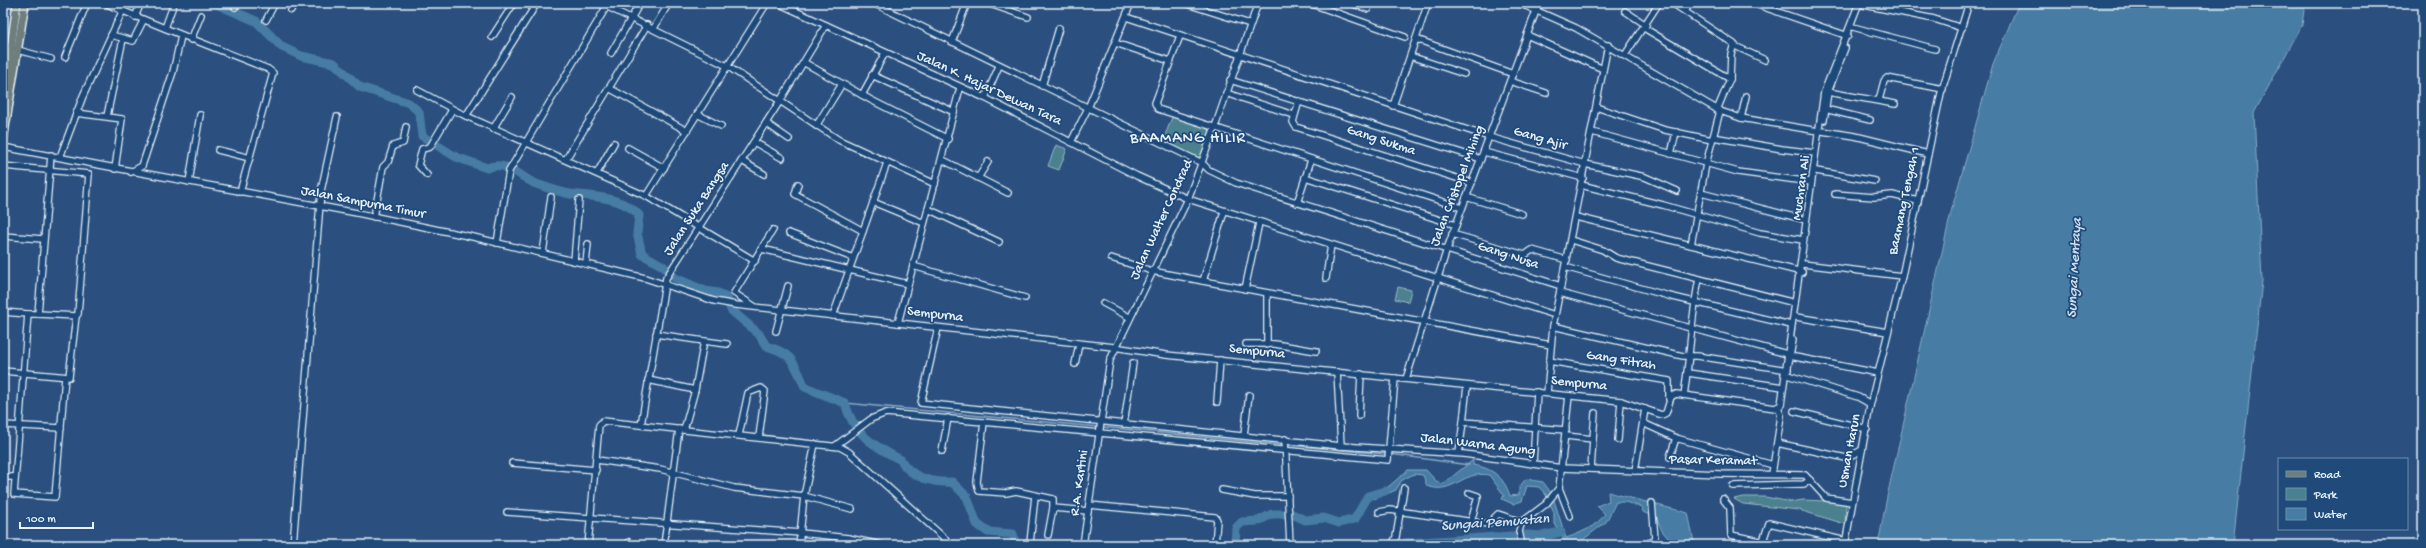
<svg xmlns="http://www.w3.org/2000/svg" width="2426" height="548" font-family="'Gochi Hand',sans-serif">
<rect width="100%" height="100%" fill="#2b5080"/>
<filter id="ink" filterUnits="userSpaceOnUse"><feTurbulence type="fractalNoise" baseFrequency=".025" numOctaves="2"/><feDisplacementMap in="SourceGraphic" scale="8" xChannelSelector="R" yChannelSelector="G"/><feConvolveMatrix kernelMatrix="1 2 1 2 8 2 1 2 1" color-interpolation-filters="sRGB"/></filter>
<g filter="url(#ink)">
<g fill="#4b808e" stroke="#9ab8c3">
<path d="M1173,115L1211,130L1200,158L1162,143Z"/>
<path d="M1056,145L1067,149L1059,170L1048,166Z"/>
<path d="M1398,287L1411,290L1408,302L1395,299Z"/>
<path d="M1743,497H1765L1791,502L1803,500L1824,501L1846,504L1845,524L1799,510L1743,504L1734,499Z"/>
</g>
<g fill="#477ca4" stroke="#87abc6">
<path d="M2019,3H2305L2302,25L2254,113L2262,281L2233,545H1878L1887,497L1952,208L1993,64Z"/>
<path d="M1473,460V465C1492,468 1504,477 1510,496L1519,495V487L1526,479L1543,482L1552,494L1566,538C1579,534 1597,526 1605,514L1597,506L1609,501L1608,492L1688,513L1694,542L1697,545H1674L1662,531L1657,519L1643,512L1642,507L1625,502H1616L1606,522L1576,545H1567L1554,522V512L1546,495L1539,487L1527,486L1522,501L1513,504L1502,499L1504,495L1489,475C1462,470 1453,496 1427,486L1423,475L1414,474L1408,477L1401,481L1396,490L1374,499L1373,492L1388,487L1408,470H1426L1436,481L1443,484Z"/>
</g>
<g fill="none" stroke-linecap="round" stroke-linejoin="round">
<g stroke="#87abc6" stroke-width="1.5">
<path d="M845,403L1098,427"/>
<path d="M1102,427L1283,445"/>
<path d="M1287,445L1386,454"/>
<path d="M1390,454L1469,465"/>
</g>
<g stroke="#477ca4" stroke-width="9">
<path d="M214,3L256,21L282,47L301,56L334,63L360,87L409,103L419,112L422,136L456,157L487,168C506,160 518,175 534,183C541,186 563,193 570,194C593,197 621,196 639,215L637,233L642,254L663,266L675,278L705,291L718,293L727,298L731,310L759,334L766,346C793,353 794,363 805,387L845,403C853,434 874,446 901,460C910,478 934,483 952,482L967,497L977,524L988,532L1013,534L1016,545"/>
<path d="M1406,543L1527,535L1542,536L1561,532"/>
<path d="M1235,545L1236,528L1242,522L1258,521L1272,514H1292L1305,520L1324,518L1339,523L1355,519L1368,496L1385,491"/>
</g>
<g stroke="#e8f1f8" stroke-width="8">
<g id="minor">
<path d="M105,3C159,27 213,47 268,69L273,73L240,192"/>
<path d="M600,3L727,66L839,140L935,184"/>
<path d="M778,3L985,98L1137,176L1188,199L1555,315"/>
<path d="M873,3L1202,163L1209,170L1236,183L1561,286"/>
<path d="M987,3L1028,17"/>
<path d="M1184,3L1250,24"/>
<path d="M1309,3L1405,37"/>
<path d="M1350,3L1368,9"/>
<path d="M1519,3L1576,28L1720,111L1741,118L1818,131"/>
<path d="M1672,3L1734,44L1731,54L1730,79L1717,110"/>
<path d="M1752,3L1848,36"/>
<path d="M1854,3L1934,19L1962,28"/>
<path d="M235,7L237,3"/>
<path d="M291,10L294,3"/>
<path d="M1686,10L1690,3"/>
<path d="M1625,11L1646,25"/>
<path d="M135,17L141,3"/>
<path d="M1126,17L1489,137L1585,164L1645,177L1677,191"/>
<path d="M266,20L275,3"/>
<path d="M1853,27L1935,49"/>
<path d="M165,28L174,3"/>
<path d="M654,28L669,3"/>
<path d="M1644,28L1730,79"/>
<path d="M111,35L133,41L143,21"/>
<path d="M1527,35L1603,69"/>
<path d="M1180,36L1155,103L1158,109L1462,208"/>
<path d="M492,37L514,3"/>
<path d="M1416,39L1513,74"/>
<path d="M191,40L201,15"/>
<path d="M952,42L967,3"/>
<path d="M1115,43L1170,61"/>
<path d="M3,46L51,59"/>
<path d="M1735,46L1765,60"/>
<path d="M611,53L640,3"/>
<path d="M1625,55L1659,3"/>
<path d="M1410,56L1464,74"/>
<path d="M65,57L87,3"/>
<path d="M805,63L871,100L948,139"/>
<path d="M872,75L954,112"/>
<path d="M1230,80L1481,159"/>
<path d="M1510,81L1546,93"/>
<path d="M1042,86L1059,28"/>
<path d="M609,88L647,25"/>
<path d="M417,90L462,114L646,196L755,261"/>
<path d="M1828,92L1895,104"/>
<path d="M1226,93L1294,115"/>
<path d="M862,95L885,53"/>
<path d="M985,98L999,66"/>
<path d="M1879,100L1884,81L1887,78L1943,89"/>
<path d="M1299,101L1293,122L1296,127L1472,183"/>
<path d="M1393,106L1428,3"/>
<path d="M1596,107L1665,130L1712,140"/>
<path d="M1825,109L1870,120"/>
<path d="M76,113L122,119L115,169"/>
<path d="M697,114L721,126"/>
<path d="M107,116L123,39"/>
<path d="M466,116L537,3"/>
<path d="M1741,118L1746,96"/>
<path d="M1824,120L1828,92L1845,48"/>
<path d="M766,123L789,139"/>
<path d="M816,126L842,84"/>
<path d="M493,129L512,97"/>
<path d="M1822,131L1855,136L1928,154"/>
<path d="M1592,132L1738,172L1811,182"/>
<path d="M1713,137L1782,149L1815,153"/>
<path d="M754,142L782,158"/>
<path d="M1071,142L1088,108L1131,3"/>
<path d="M3,147L357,213L473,237L645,278L714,301L736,305L1114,347L1166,355L1621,401L1662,415L1666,413L1671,397L1676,394L1775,408L1781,405L1824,92L1859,3"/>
<path d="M628,148L664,168"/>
<path d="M218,150L250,158"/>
<path d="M1484,152L1583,178"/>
<path d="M1671,154L1676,132"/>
<path d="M51,155L38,314H28L14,494L55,497L65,377"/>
<path d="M60,157L83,96L123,10"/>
<path d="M566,159L609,88L687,131"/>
<path d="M943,160L1008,193"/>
<path d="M742,161L764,174"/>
<path d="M3,166L89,174L78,314L76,316L38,314"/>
<path d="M1816,171L1875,181"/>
<path d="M131,172L142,166L173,72L181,36"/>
<path d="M597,173L614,143"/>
<path d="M427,175L418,165L422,149L430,147L452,110"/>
<path d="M1305,177L1456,225"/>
<path d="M978,178L988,162"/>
<path d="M189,182L200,115"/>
<path d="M798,184L795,194L863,231"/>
<path d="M1581,185L1663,205L1760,233L1803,240"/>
<path d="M1701,193L1806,220"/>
<path d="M1835,194L1874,197L1892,195L1918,201"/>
<path d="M646,196L767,3"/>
<path d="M1466,197L1522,214"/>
<path d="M873,202L924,223"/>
<path d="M1297,203L1311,160"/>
<path d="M928,209L999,242"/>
<path d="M374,217L383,167L388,162L393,146L403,143L406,127"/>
<path d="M1576,217L1802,272"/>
<path d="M789,233L853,258"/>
<path d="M1452,234L1525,255L1532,250L1567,260"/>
<path d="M3,236L43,239"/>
<path d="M1571,240L1603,250L1616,258L1795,303"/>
<path d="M497,243L509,171L608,4"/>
<path d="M1691,245L1706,164L1720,111"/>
<path d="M762,249L908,284"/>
<path d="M543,253L551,197"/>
<path d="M1111,258L1152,271L1203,281L1551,345"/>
<path d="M574,261L579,200"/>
<path d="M586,264L588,244"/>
<path d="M1803,264L1902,276"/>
<path d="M913,266L1025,298"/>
<path d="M1565,267L1669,296L1791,325"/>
<path d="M1326,278L1331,245"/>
<path d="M1203,281L1224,212"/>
<path d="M1245,289L1259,223"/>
<path d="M1267,293V345"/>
<path d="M1560,293L1787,354"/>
<path d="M1103,303L1129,317"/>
<path d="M754,306L734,293L773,230"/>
<path d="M3,312L28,314"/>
<path d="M833,316L887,163"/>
<path d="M1796,317L1888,332"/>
<path d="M898,323L960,88"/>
<path d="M1553,326L1683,356H1697L1788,370"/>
<path d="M938,328L921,403L1341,446L1464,454L1562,468L1721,474L1805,475L1826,498L1852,502"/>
<path d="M776,331L788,286"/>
<path d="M704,341L727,344"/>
<path d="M1246,344H1275L1316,351"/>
<path d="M1790,356L1878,373"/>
<path d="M1549,361L1669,381V399"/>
<path d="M1075,364L1079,344"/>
<path d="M1788,367L1793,340"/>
<path d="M3,371L69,377L76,316"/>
<path d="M1337,372L1341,446"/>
<path d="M1688,373L1783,387"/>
<path d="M1784,374L1858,397L1867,402L1870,406L1845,545"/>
<path d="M1406,379L1447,249L1539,3"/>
<path d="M648,380L695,390L704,341L656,334"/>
<path d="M1467,386L1463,422L1566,430"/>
<path d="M1547,393L1553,326L1608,45"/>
<path d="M1684,395C1690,357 1691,318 1699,279"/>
<path d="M1217,402L1220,360"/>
<path d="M1870,406L1902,276L1941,93L1969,3"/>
<path d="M1794,411L1867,429"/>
<path d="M1359,416L1361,374"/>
<path d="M984,422L977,482L979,491L1006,493L1016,491L1053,499V508L1088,511"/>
<path d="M1643,423L1678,439"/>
<path d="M1124,424L1133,363"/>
<path d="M3,425L61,428"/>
<path d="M641,425L666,278L780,101L826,25"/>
<path d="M684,430L695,390"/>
<path d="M739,435L748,393L761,388L765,391L759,437"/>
<path d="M1244,435L1249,395"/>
<path d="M1566,436L1593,439L1595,413"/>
<path d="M1285,439L1290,545"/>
<path d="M1618,440L1621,401"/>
<path d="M1777,443L1846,458L1862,450"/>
<path d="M835,446L871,419L886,413L1388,460L1395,378"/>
<path d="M942,451L948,418"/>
<path d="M1459,453L1463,422"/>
<path d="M1670,457L1676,438L1773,465"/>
<path d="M597,460L660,469L734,488L804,496L852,509"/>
<path d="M512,463L596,470"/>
<path d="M1533,464L1537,392"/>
<path d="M1591,469L1593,439"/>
<path d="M1635,471L1645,409"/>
<path d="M1772,474L1781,416L1778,407"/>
<path d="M3,477H15"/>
<path d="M1733,486L1804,484L1810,480"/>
<path d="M1559,488L1570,516"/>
<path d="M1222,490L1255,496H1288"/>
<path d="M1469,493L1478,496L1471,522"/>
<path d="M1723,499L1730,508L1731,535L1779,545"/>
<path d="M1089,505L1215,517L1217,520L1215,545"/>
<path d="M507,512L801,533L848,538L881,545"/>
<path d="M1379,512L1390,510L1488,524L1498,514L1522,522"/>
<path d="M1048,535L1053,508"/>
<path d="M1763,541L1769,523L1846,541"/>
<path d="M1030,543L1035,496"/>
<path d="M293,545L321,191L337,117"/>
<path d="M588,545L599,425L603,421L840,447L849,452L952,545"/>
<path d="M627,545L629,542"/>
<path d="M664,545L679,429"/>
<path d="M799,545L804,496L815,444"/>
<path d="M1083,545L1110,360L1188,199L1215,127L1258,3"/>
<path d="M1392,545L1396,537L1404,488"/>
<path d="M1522,545L1519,531L1522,522L1546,504L1559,488L1569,396"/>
<path d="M1646,545L1655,539L1652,503"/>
<path d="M1742,545L1743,538"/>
</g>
</g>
<g stroke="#e8f1f8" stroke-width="10">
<g id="major">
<path d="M4,99L17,3"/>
<path d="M3,140L25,3"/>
</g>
</g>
<use href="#minor" stroke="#1f4a7a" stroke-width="5.5"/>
<use href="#major" stroke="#6d7e7c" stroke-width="7"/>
</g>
</g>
<g text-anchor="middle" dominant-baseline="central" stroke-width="3.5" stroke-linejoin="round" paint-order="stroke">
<g font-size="14" fill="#e8f1f8" stroke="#1f4a7a">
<text transform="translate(989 89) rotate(25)">Jalan K. Hajar Dewan Tara</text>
<text transform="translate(1540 139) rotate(16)">Gang Ajir</text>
<text transform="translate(1381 141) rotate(18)">Gang Sukma</text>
<text transform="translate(1458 186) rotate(-69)">Jalan Cristopel Mihing</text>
<text transform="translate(1802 188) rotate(-82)">Muchran Ali</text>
<text transform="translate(1905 201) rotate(-78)">Baamang Tengah 1</text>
<text transform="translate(363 203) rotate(11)">Jalan Sampurna Timur</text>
<text transform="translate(697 209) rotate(-57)">Jalan Suka Bangsa</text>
<text transform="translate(1162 220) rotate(-65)">Jalan Walter Condrad</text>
<text transform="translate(1508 256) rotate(18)">Gang Nusa</text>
<text transform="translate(935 315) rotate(7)">Sempurna</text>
<text transform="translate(1257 352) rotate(6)">Sempurna</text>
<text transform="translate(1621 361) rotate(9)">Gang Fitrah</text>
<text transform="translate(1579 384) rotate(6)">Sempurna</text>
<text transform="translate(1478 445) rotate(7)">Jalan Warna Agung</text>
<text transform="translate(1850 451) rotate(-79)">Usman Harun</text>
<text transform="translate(1713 461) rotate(1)">Pasar Keramat</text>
<text transform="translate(1080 483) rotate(-82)">R.A. Kartini</text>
</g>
<g font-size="15" font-style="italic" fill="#d0dfeb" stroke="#1f4a7a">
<text transform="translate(2075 268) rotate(-87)">Sungai Mentaya</text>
<text transform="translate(1495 523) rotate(-4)">Sungai Pemuatan</text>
</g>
<g font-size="16" letter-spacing="1" fill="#e8f1f8" stroke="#1f4a7a">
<text x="1188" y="139">BAAMANG HILIR</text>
</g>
</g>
<rect width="2426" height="548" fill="none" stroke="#1f4a7a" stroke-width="16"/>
<rect x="8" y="8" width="2410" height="532" fill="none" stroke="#e8f1f8" stroke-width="1.5" filter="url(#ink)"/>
<rect x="2278" y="458" width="130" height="72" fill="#1f4a7a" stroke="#6f8dac"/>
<rect x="2286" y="471" width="20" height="6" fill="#6d7e7c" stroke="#6f8dac"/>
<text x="2314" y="478" font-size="12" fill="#e8f1f8">Road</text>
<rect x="2286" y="488" width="20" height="12" fill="#4b808e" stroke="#6f8dac"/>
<text x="2314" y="498" font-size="12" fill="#e8f1f8">Park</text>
<rect x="2286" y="508" width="20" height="12" fill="#477ca4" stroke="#6f8dac"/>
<text x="2314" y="518" font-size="12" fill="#e8f1f8">Water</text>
<path d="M20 522v6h73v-6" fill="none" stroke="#e8f1f8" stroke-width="2"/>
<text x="26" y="522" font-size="12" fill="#e8f1f8" stroke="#1f4a7a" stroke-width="3" paint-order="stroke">100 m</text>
</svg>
